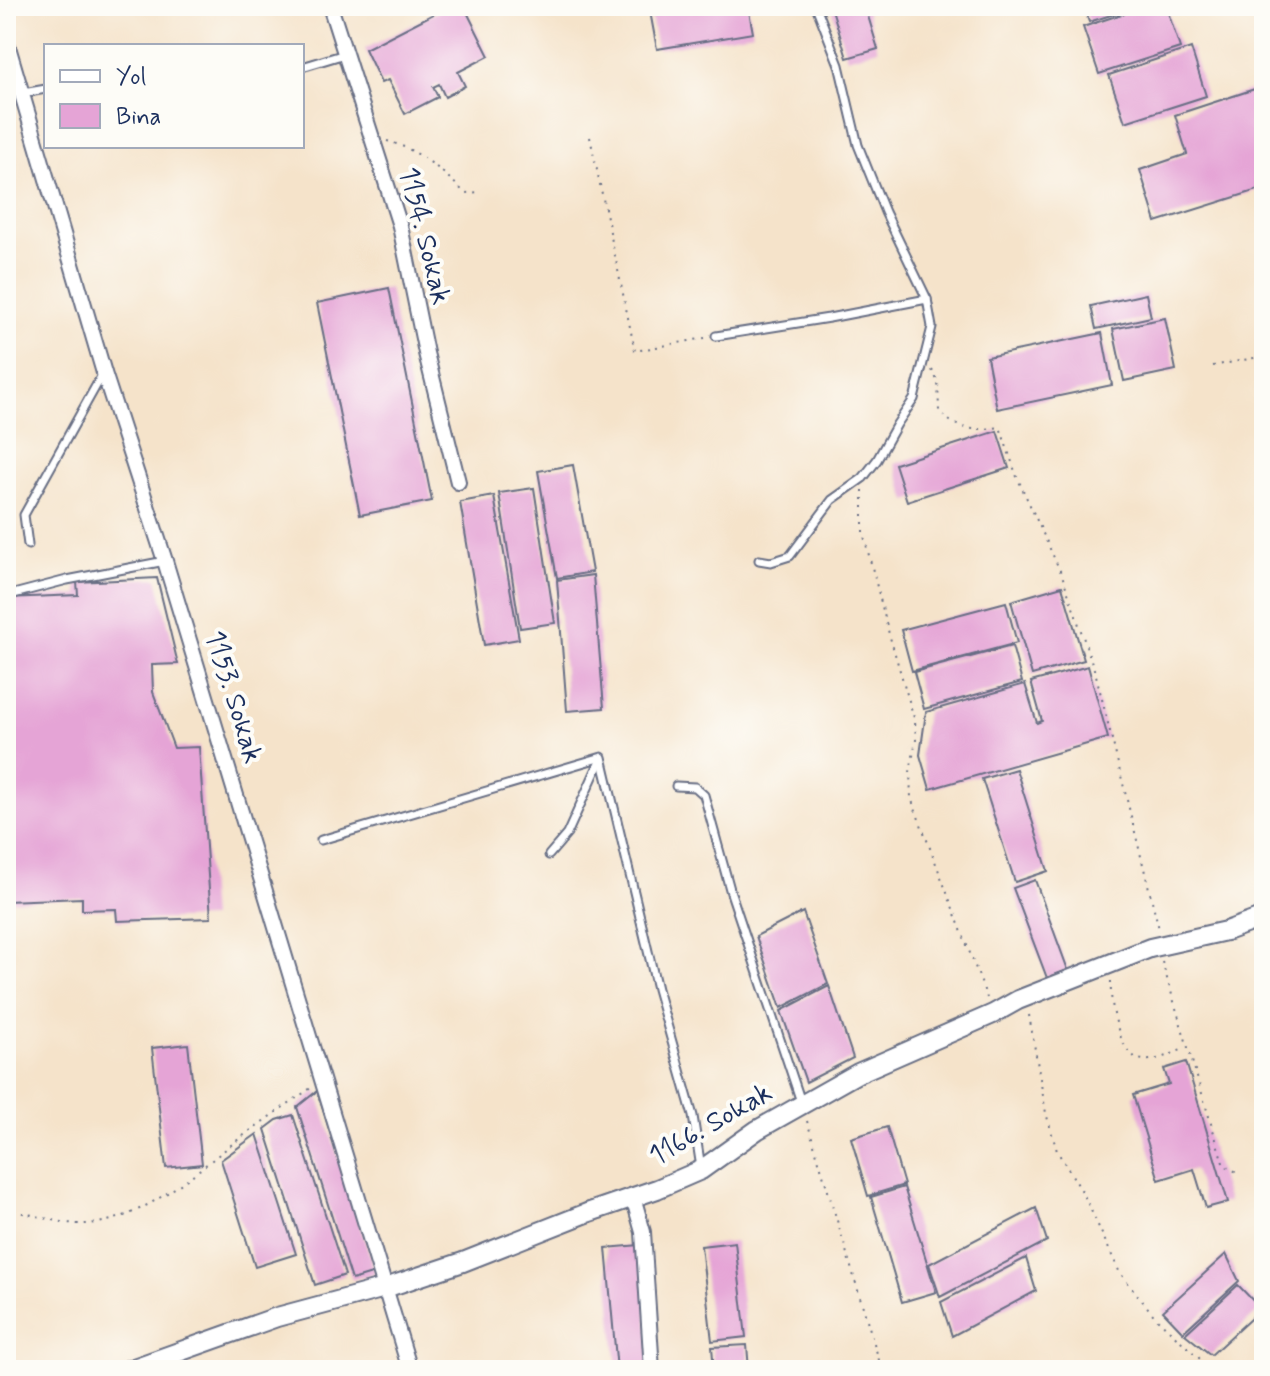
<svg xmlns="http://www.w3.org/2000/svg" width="1270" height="1376" font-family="Mynerve,sans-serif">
<rect width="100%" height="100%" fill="#fdfcf7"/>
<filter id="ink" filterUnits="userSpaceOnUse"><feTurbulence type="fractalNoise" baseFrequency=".0125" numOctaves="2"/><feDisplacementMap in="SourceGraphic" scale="16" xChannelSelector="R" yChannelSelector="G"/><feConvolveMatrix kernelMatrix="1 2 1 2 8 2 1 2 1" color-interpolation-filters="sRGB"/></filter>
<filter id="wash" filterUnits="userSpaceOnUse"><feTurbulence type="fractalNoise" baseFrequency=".006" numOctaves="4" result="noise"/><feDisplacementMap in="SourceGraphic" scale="32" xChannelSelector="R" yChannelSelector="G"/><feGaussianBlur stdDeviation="1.8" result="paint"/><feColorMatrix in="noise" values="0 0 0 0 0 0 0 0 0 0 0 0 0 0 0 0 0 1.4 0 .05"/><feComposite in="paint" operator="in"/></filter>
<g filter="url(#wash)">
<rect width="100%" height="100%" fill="#f5e3ca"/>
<g id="blocks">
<g fill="#e5a4d6">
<path d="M449,6H464L489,56L458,72L465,86L445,97L439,84L433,87L438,97L405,114L388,80L381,83L365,49Z"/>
<path d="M649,6H748L753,33L657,49Z"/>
<path d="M831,6H865L878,49L847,58Z"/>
<path d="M1083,6H1136V7L1089,22Z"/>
<path d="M1146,6H1166L1180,48L1099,74L1083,27Z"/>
<path d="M1191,48L1206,96L1125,122L1109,75Z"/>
<path d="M1264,86V188L1156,222L1140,170L1187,154L1175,115Z"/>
<path d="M389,288L432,501L360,515L317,303Z"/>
<path d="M1146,294L1151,317L1096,329L1091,306Z"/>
<path d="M1165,318L1176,370L1124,381L1113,329Z"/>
<path d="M1102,333L1112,385L997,409L987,357Z"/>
<path d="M997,431L1009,468L907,501L895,464Z"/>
<path d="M573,465L592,572L557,578L538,471Z"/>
<path d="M534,488L555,623L520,628L499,493Z"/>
<path d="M494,496L519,639L484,645L460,502Z"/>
<path d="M593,575L604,708L567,711L557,580Z"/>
<path d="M157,578L178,664L152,665L153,692L174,748L199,747L211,918L117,921L116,909L82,910V898L6,901V598L78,595L77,582Z"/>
<path d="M1062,586L1084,660L1032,675L1011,601Z"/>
<path d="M1006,602L1017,643L912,671L901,630Z"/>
<path d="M1012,646L1022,682L924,709L914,672Z"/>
<path d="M1088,666L1108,738L930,789L920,755L926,712L1025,684L1037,723L1042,721L1031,682Z"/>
<path d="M1016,769L1048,871L1015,882L982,779Z"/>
<path d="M1035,880L1068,970L1047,978L1013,888Z"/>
<path d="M803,912L828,984L781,1008L756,936Z"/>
<path d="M829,986L853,1058L806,1082L781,1011Z"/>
<path d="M188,1044L202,1164L166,1168L152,1048Z"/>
<path d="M1186,1062L1228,1202L1206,1208L1194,1169L1159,1180L1133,1095L1169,1084L1164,1069Z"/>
<path d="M317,1091L375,1273L352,1280L297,1107Z"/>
<path d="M293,1115L345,1275L315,1285L265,1129L277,1120Z"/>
<path d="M887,1127L904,1185L868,1196L851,1138Z"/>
<path d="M257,1134L296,1254L255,1267L221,1160Z"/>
<path d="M904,1187L936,1292L902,1302L871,1197Z"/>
<path d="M1036,1208L1047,1241L940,1297L929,1264Z"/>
<path d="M735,1242L746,1337L712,1341L701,1246Z"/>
<path d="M640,1245L652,1370H617L606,1248Z"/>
<path d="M1226,1254L1239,1281L1183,1332L1163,1311Z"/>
<path d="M1026,1258L1036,1291L952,1336L941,1302Z"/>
<path d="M1238,1285L1261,1309L1211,1355L1185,1334Z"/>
<path d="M747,1345L749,1370H714L712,1347Z"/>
</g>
</g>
</g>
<g filter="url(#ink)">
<use href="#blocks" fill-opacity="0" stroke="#676e84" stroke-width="2"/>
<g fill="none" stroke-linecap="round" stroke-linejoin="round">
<g stroke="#676e84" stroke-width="11">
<g id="lane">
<path d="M302,67L345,54"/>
<path d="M23,93L46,89"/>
<path d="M716,336L829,318L927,299"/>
<path d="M28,545L24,515L102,375"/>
<path d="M759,560L771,562L790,556L832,500L863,478L877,460L897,424L914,399L932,327L927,299L885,212L858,145L839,65L816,6"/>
<path d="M6,596L67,580L165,561"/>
<path d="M676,786L695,787L704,795L731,893L801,1102"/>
<path d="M321,840L602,757L657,989L693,1116L701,1168"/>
<path d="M549,855L567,834L601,759"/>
</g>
</g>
<g stroke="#676e84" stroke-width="18">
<g id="street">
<path d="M330,6L400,226L426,353L458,482"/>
<path d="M6,40L104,373L165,561L410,1370"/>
<path d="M633,1197L643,1232L652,1370"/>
</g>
</g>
<g stroke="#676e84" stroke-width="22">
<path id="secondary" d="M128,1370L277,1317L385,1288L463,1262L587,1213L657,1189L701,1170L757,1130L858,1073L993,1014L1018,1000L1150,948L1226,931L1264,917"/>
</g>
<g stroke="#676e84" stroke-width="2" stroke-dasharray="2 6" stroke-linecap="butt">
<path d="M590,137L635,351L705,338"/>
<path d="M387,141C420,150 442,171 465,193L480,192"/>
<path d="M1213,366L1264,356"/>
<path d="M932,370L938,382L939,411C957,431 974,431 1000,427L1017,477L1062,575L1096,675L1159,929"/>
<path d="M863,490V532L889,634L915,721L916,740L910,772L911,798L987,998"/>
<path d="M1256,936L1264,965"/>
<path d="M1162,962L1224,1166L1237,1172"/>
<path d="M1111,981C1110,996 1113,1012 1117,1026C1130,1071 1149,1064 1186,1048"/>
<path d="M1029,1015L1046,1113L1057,1151L1083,1193L1120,1273L1156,1318L1212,1370"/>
<path d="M807,1121L882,1370"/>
<path d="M6,1211C33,1212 58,1225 85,1224C140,1223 194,1173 235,1142C260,1123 285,1106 311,1088"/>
</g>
<use href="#lane" stroke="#fff" stroke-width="7"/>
<use href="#street" stroke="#fff" stroke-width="14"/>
<use href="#secondary" stroke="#fff" stroke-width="18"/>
</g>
</g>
<g text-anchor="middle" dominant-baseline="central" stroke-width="8" stroke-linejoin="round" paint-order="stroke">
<g font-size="28" fill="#1b2f5e" stroke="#fdfcf7">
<text transform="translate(424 236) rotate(76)">1154. Sokak</text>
<text transform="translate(233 697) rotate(73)">1153. Sokak</text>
<text transform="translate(711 1125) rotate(-30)">1166. Sokak</text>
</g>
</g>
<rect width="1270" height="1376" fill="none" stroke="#fdfcf7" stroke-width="32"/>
<rect x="44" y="44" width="260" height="104" fill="#fdfcf7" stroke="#a3aaba" stroke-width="2"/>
<rect x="60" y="70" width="40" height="12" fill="#ffffff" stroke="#a3aaba" stroke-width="2"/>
<text x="116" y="84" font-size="24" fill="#1b2f5e">Yol</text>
<rect x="60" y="104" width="40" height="24" fill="#e5a4d6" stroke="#a3aaba" stroke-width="2"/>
<text x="116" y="124" font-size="24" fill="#1b2f5e">Bina</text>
</svg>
